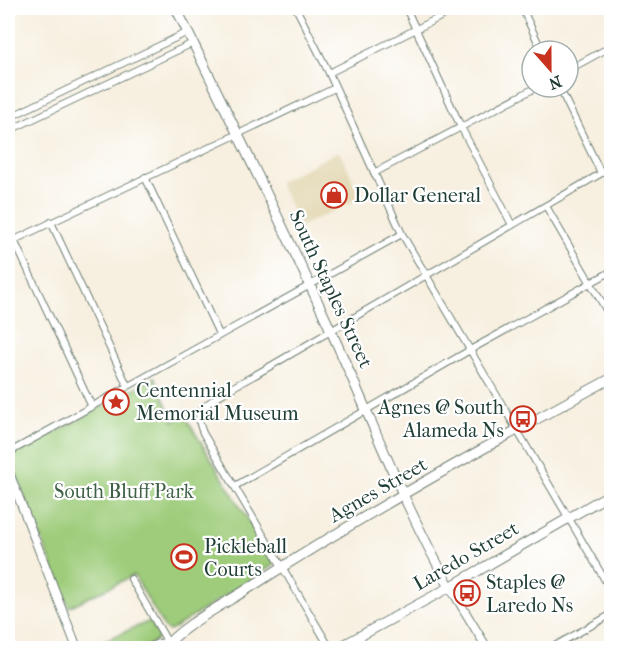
<svg xmlns="http://www.w3.org/2000/svg" width="619" height="656" font-family="'IM FELL French Canon',serif">
<rect width="100%" height="100%" fill="#fff"/>
<filter id="ink" filterUnits="userSpaceOnUse"><feTurbulence type="fractalNoise" baseFrequency=".0167" numOctaves="2"/><feDisplacementMap in="SourceGraphic" scale="12" xChannelSelector="R" yChannelSelector="G"/><feConvolveMatrix kernelMatrix="1 2 1 2 8 2 1 2 1" color-interpolation-filters="sRGB"/></filter>
<filter id="wash" filterUnits="userSpaceOnUse"><feTurbulence type="fractalNoise" baseFrequency=".008" numOctaves="4" result="noise"/><feDisplacementMap in="SourceGraphic" scale="24" xChannelSelector="R" yChannelSelector="G"/><feGaussianBlur stdDeviation="1.35" result="paint"/><feColorMatrix in="noise" values="0 0 0 0 0 0 0 0 0 0 0 0 0 0 0 0 0 1.4 0 .05"/><feComposite in="paint" operator="in"/></filter>
<g filter="url(#wash)">
<rect width="100%" height="100%" fill="#f7efdf"/>
<path fill="#e5dbba" d="M339,151L361,197L300,227L278,182Z"/>
<g fill="#9ecc7a" stroke="#5e8457" stroke-width="1.5">
<path d="M155,377L173,421L185,416L275,564L170,631L165,629L134,575L69,607L9,458Z"/>
<path d="M150,621L158,635V639L144,648H87Z"/>
</g>
</g>
<g filter="url(#ink)">
<g fill="none" stroke-linecap="round" stroke-linejoin="round">
<g stroke="#6b7b70" stroke-width="8">
<g id="minor">
<path d="M296,8L329,73L402,234L612,592"/>
<path d="M406,8L461,127L512,225"/>
<path d="M522,8L542,51"/>
<path d="M568,70L612,46"/>
<path d="M329,73L458,8"/>
<path d="M559,87L601,173"/>
<path d="M8,118L188,32"/>
<path d="M8,131L193,43"/>
<path d="M374,173L537,87"/>
<path d="M145,177L219,334"/>
<path d="M546,206L612,320"/>
<path d="M51,222L127,385"/>
<path d="M14,240L91,405"/>
<path d="M8,243L335,88"/>
<path d="M8,453L402,234"/>
<path d="M235,486L470,350L612,271"/>
<path d="M131,579L171,648"/>
<path d="M330,648L203,433C201,428 198,420 199,415C202,401 249,379 262,371L612,167"/>
<path d="M551,648L612,614"/>
</g>
</g>
<g stroke="#6b7b70" stroke-width="10">
<g id="secondary">
<path d="M8,470L77,648"/>
<path d="M450,587L487,648"/>
</g>
</g>
<g stroke="#6b7b70" stroke-width="11">
<g id="primary">
<path d="M176,8C228,115 282,222 331,331C371,417 403,505 450,587"/>
<path d="M151,648L157,645L168,643"/>
<path d="M165,648C178,628 224,604 246,590C364,514 488,445 612,378"/>
<path d="M338,648L450,587L612,493"/>
</g>
</g>
<use href="#minor" stroke="#fff" stroke-width="6"/>
<use href="#secondary" stroke="#fff" stroke-width="8"/>
<use href="#primary" stroke="#fff" stroke-width="9"/>
</g>
</g>
<defs>
<g id="shop-ring" transform="scale(1.35)"><circle r="9.5" fill="#fff" stroke="#c8321e" stroke-width="1.5"/><path d="M-5-2.5h2.3a2.7 3.5 0 0 1 5.4 0H5L5.5 6h-11ZM-1.5-2.5h3a1.5 2.3 0 0 0-3 0Z" fill="#c8321e"/></g>
<g id="sight-ring" transform="scale(1.35)"><circle r="9.5" fill="#fff" stroke="#c8321e" stroke-width="1.5"/><path d="M0-6L1.8-2.2L6-1.7L2.9 1.2L3.7 5.4L0 3.3L-3.7 5.4L-2.9 1.2L-6-1.7L-1.8-2.2Z" fill="#c8321e"/></g>
<g id="bus-ring" transform="scale(1.35)"><circle r="9.5" fill="#fff" stroke="#c8321e" stroke-width="1.5"/><path d="M-5-6H5V4H4V6H2V4H-2V6H-4V4H-5ZM-3.5-4V0h7V-4ZM-3.5 1.2v1.5H-2V1.2ZM2 1.2v1.5H3.5V1.2Z" fill="#c8321e"/></g>
<g id="stadium-ring" transform="scale(1.35)"><circle r="9.5" fill="#fff" stroke="#c8321e" stroke-width="1.5"/><path d="M0-5a6.5 5 0 1 0 0 10a6.5 5 0 1 0 0-10ZM-3.5-1.8h7v3.6h-7Z" fill="#c8321e"/></g>
</defs>
<g fill-rule="evenodd">
<use href="#shop-ring" x="334" y="195"/>
<use href="#sight-ring" x="116" y="402"/>
<use href="#bus-ring" x="523" y="419"/>
<use href="#stadium-ring" x="184" y="557"/>
<use href="#bus-ring" x="467" y="593"/>
</g>
<g text-anchor="middle" dominant-baseline="central" stroke-width="4.5" stroke-linejoin="round" paint-order="stroke">
<g font-size="20" fill="#1f3d34" stroke="#fff" text-anchor="start">
<text x="354" y="195">Dollar General</text>
<text x="136" y="390">Centennial<tspan x="136" dy="23">Memorial Museum</tspan></text>
<text x="504" y="407" text-anchor="end">Agnes @ South<tspan x="504" dy="23">Alameda Ns</tspan></text>
<text x="204" y="546">Pickleball<tspan x="204" dy="23">Courts</tspan></text>
<text x="486" y="582">Staples @<tspan x="486" dy="23">Laredo Ns</tspan></text>
</g>
<g font-size="20" fill="#1f3d34" stroke="#fff">
<text transform="translate(331 289) rotate(65)">South Staples Street</text>
<text transform="translate(378 490) rotate(-30)">Agnes Street</text>
<text transform="translate(466 556) rotate(-30)">Laredo Street</text>
</g>
<g font-size="20" fill="#3f6146" stroke="#fff">
<text x="124" y="491">South Bluff Park</text>
</g>
</g>
<rect width="619" height="656" fill="none" stroke="#fff" stroke-width="30"/>
<g transform="translate(550 69) rotate(159)"><circle r="28" fill="#ffffff" stroke="#a5b1ae" stroke-width="1.5"/>
<path d="M0-4.5L10 22L0 15L-10 22Z" fill="#c8321e"/>
<text y="-9" font-size="16" font-weight="bold" text-anchor="middle" fill="#1f3d34">N</text>
</g>
</svg>
